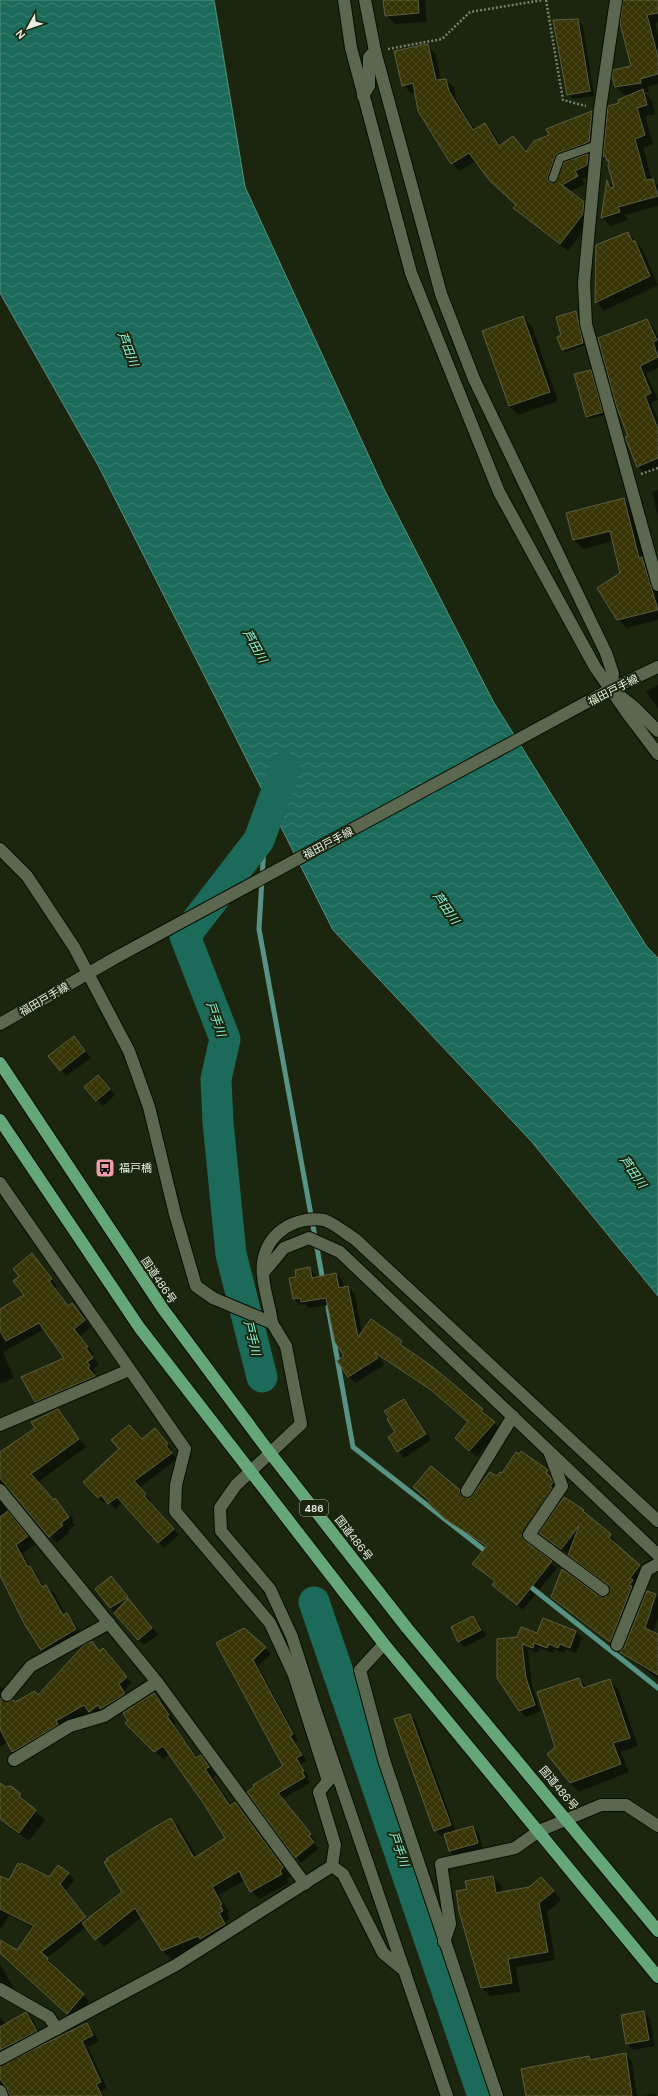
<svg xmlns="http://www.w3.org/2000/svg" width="658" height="2096" font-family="'DM Sans','Noto Sans JP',sans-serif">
<defs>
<pattern id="water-waves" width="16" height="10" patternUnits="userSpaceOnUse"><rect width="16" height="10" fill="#1b6a5a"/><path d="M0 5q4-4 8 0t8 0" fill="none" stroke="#3c8071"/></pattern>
<pattern id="building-cross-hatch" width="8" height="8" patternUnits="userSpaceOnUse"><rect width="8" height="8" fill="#373405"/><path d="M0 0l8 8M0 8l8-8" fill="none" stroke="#4a481d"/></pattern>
</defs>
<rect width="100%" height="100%" fill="#1c260f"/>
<path fill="url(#water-waves)" stroke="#589282" d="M0,0H214L245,187L384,489L494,703L647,947L658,958V1296L532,1142L333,930L98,465L0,293Z"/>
<g fill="#0007" fill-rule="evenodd">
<path d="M384,0H425L427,22L395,24L386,15Z"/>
<path d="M624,0H658V22L655,23L658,36V84L648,87L649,92H644L651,99L655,114L645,116L653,144L643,147L652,180L658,185V206L625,215L628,220L610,226L602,217L607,182L615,188L610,163L604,156L609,107L620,104L633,94L624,95L616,87L613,77L632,67Z"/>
<path d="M578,20L583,25L594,96L573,99L568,94Z"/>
<path d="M427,45L435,53L441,80H446L454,87L456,99L475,130L485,124L493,132L501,146L513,137L527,152L550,135L548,130L592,112L600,120L597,150L570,159L571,161L588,155L596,163L595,173L582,179L585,184L569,192L591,211L590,222L568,251L522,216L515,208L517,205L476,161L459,171L452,163L416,92L411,93L403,85Z"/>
<path d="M628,233L643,250L658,285L604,311L596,302Z"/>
<path d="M576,313L579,315L586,345L565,352L563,349L562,336Z"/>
<path d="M523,317L532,326L558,401L518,415L509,406Z"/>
<path d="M647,320L654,328L658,336V368L646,373L658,400L651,403L658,420V469L645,474L638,467L626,438L629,437Z"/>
<path d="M591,371L593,374L605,415L589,419L587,417Z"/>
<path d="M658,490V517L652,492Z"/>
<path d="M624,499L632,508L658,592V620L627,628L618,619L621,573L613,541L583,549L574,540ZM614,529L615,531L579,540V538Z"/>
<path d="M658,685V708L646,692Z"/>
<path d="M74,1038L91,1058L66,1076L60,1070Z"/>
<path d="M98,1076L115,1095L103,1106L97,1100Z"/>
<path d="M32,1255L57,1286L55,1288L69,1307L78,1311L91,1327L80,1336L94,1354L91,1355L99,1364L93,1369L96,1373L93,1375L100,1383L42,1408L35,1401L66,1358L45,1329L3,1352L14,1378L0,1384V1310L25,1296L21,1276Z"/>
<path d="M310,1268L317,1278L336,1274L343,1281L344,1288L348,1287L355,1294L362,1333L401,1342L408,1349L407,1350L482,1410L500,1429L477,1457L463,1445L469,1423L438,1396L378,1355L384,1365L355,1383L349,1377L338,1361L345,1357L329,1305L309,1308L305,1304L300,1305L293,1298L297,1278Z"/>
<path d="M404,1400L410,1406L431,1440L404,1458L389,1437L396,1432Z"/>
<path d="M57,1410L86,1447L38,1482L74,1520L72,1521L75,1525L68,1531L69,1533L57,1543L12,1492L6,1490L0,1497V1451L37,1429L49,1415L47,1414Z"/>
<path d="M155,1430L173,1450L171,1452L177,1459L139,1488L151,1500L150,1502L179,1535L164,1548L123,1502L115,1509L107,1501L104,1503L98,1497L142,1440Z"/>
<path d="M521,1453L553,1477L552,1479L556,1483L557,1495L527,1541L529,1545L557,1568L523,1610L499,1590L496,1582L474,1564L488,1547L452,1524L435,1509L459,1491L466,1498L471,1499L503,1475Z"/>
<path d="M0,1500L35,1544L23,1553L31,1568L37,1574L44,1587L46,1586L54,1593L66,1615L74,1622L83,1636L49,1657L41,1650L26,1624L0,1573Z"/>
<path d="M583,1511L616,1541L614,1544L645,1571L616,1647L552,1597L606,1598L610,1595L611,1587L541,1533Z"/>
<path d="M117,1584L158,1635L144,1645L110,1608Z"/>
<path d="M655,1595L658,1597V1618L653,1634L658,1639V1679L621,1652Z"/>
<path d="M473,1617L479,1623L486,1636L465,1647L459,1641Z"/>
<path d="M543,1620L576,1632L582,1638L576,1653L566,1649L564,1653L554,1649L553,1653L540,1648L538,1653L528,1649L532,1685L540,1711L526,1717L520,1711L498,1639L537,1634Z"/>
<path d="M244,1629L271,1654L258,1666L298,1740L295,1742L307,1761L301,1764L309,1777L307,1778L310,1783L282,1799L316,1841L314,1843L319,1848L301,1863L249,1793L284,1767L218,1643Z"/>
<path d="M91,1642L100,1652L109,1655L132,1683L124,1690L130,1700L96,1717L90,1711L15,1758L10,1752L13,1748L8,1742L0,1747V1685L8,1695L6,1703H15L35,1692L39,1696Z"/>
<path d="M579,1679L588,1688L610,1680L618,1689L638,1746L621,1752L629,1772L579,1792L570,1783L556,1748Z"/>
<path d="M154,1694L162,1702L176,1723L174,1725L198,1758L200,1756L216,1775L213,1778L232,1806L235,1803L243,1811L291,1876L287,1879L289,1883L259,1899L251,1891L245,1880L219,1895L229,1912L227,1913L230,1919L226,1921L232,1933L171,1959L163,1951L142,1917L104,1947L86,1927L47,1958L54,1965L52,1967L89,2001L74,2020L0,1952V1941L17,1951L34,1928L9,1915L0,1930V1877L9,1882L49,1878L68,1873L74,1880L66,1891L88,1919L123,1892L171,1819L179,1827L197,1857L226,1839L205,1803L170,1754L163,1759L127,1724Z"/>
<path d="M410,1715L416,1721L456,1832L473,1827L479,1833L483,1849L456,1857L450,1851L446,1835L441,1836L435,1830Z"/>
<path d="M0,1784L19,1793L28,1803V1805L45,1820L29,1841L0,1820Z"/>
<path d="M493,1877L501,1885L502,1893L550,1886L561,1900L547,1912L555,1960L516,1967L520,1992L490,1996L482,1988L460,1911L468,1890Z"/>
<path d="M0,1964L15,1990L0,1982Z"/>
<path d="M644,2013L650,2019L655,2046L633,2050L627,2044Z"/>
<path d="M27,2014L33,2020L43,2037L0,2063V2017L7,2024Z"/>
<path d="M87,2024L93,2031L99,2041L88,2047L107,2088L101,2091L104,2096H10L8,2089L0,2093V2067Z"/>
<path d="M626,2054L632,2061L637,2096H527L589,2057L592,2060Z"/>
<path d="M655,2094L657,2096H642Z"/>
</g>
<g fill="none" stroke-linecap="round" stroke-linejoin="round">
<g stroke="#589282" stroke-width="5">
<path d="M276,807L264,845L259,929L323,1281"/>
<path d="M328,1307L353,1447L488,1553"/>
<path d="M527,1584L658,1688"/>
</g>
<g stroke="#1b6a5a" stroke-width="31">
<path d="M262,1377L231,1254L218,1122L216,1079L225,1039L185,936L259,840L285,768"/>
<path d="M314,1602L483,2096"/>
</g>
</g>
<g fill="url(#building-cross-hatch)" stroke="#5f5d42">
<path d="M383,0H418L419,13L385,16Z"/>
<path d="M623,0H658V13L647,15L658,57V74L640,79L641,83L615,87L612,77L613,70L631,66L620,23Z"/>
<path d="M578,19L590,91L567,95L553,20Z"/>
<path d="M428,44L436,80L446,79L449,91L473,130L485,123L499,146L513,136L526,152L534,141L549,135L546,129L592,111L589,142L556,154L548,176L549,182H556L564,162L588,154L587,165L575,171L578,176L562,185L584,202L583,214L560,244L513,208L516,205L490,181L469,153L451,164L418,111L413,83L402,86L394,51Z"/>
<path d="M643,89L647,105L637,108L645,135L635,139L646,180L653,179L658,196L618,207L620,212L601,218L607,180L610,188L614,187L608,166L609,160L607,161L605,155L603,157L608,106L619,103L618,100Z"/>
<path d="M628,232L632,241H635L650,276L595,303L596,245Z"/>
<path d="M576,311L583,343L562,350L557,337L561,335L556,317Z"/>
<path d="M523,316L550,392L509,406L482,331Z"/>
<path d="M647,319L657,340L653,342L658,357L640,366L651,393L645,396L658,429V458L637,467L625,437L628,436L617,408L598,338Z"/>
<path d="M591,370L603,412L586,417L574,374Z"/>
<path d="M624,498L639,558L642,557L658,610L617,620L597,588L620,573L610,531L573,540L566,513Z"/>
<path d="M74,1036L85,1051L60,1071L48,1056Z"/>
<path d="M98,1075L110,1089L96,1101L84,1087Z"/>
<path d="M32,1253L52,1279L49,1281L68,1306L72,1303L85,1320L74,1329L88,1347L86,1348L93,1358L87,1362L90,1366L88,1368L95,1376L35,1402L21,1377L64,1358L39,1323L6,1341L0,1331V1309L24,1295L13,1281L19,1276L13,1269Z"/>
<path d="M310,1267L312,1278L336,1273L339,1288L348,1286L358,1337L371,1319L402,1341L400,1344L434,1368L483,1409L481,1411L495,1422L469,1451L455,1438L468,1422L431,1390L374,1352L378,1358L348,1377L337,1361L344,1356L335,1342L326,1298L301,1302L300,1298L293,1299L289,1278L296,1277L295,1270Z"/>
<path d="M404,1399L426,1434L397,1452L388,1437L395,1432L387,1419L389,1417L384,1411Z"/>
<path d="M58,1409L79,1439L31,1474L54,1500L55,1498L69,1517L61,1523L63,1525L49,1537L0,1478V1452L35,1428L31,1422Z"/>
<path d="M129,1425L142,1439L155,1428L168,1444L166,1446L172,1453L134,1481L146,1494L144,1496L174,1529L158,1543L117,1497L108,1504L101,1495L98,1498L83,1482L119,1449L111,1440Z"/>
<path d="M521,1451L548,1470L546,1473L550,1476L553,1482L550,1487L552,1488L522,1535L525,1541L552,1561L517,1605L492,1585L495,1581L472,1564L487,1546L445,1519L428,1503L430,1501L413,1487L431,1466L460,1490L463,1497L470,1498L490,1472L497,1476L500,1472L502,1473L516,1452L519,1454Z"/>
<path d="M564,1497L584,1510L583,1511L611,1534L609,1538L640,1565L630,1578L633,1580L629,1585L632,1586L610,1642L551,1597L562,1569L599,1596L606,1597L610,1591L607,1584L568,1555L579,1526L561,1549L539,1533Z"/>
<path d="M8,1511L28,1536L16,1545L28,1567L30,1566L42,1587L46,1585L63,1615L67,1613L76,1629L41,1650L25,1625L0,1575V1517Z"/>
<path d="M111,1576L128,1597L110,1608L95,1589Z"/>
<path d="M647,1591L656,1594L645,1628L658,1634V1675L620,1652L624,1648Z"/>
<path d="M128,1598L152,1628L138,1640L114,1613Z"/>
<path d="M473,1616L481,1630L458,1642L451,1627Z"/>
<path d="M543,1618L576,1631L570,1648L560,1644L558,1648L549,1644L547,1648L534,1643L533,1648L522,1644L526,1678L535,1705L519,1711L497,1678V1639L517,1637L521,1627L537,1633Z"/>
<path d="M244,1628L266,1647L253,1660L293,1734L290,1736L302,1755L296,1758L304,1771L302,1772L305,1777L278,1793L311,1834L309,1836L314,1842L295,1858L247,1792L254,1787L253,1785L283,1766L216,1643Z"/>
<path d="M92,1641L99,1651L103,1648L127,1677L119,1684L125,1694L100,1709L98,1705L89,1712L84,1705L56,1721L58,1725L12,1752L0,1729V1698L5,1702L13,1700L15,1702L35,1691L38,1695L84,1645Z"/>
<path d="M579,1678L583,1688L610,1679L630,1738L613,1743L621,1764L570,1783L547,1754L555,1747L537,1692Z"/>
<path d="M154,1693L169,1715L167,1716L196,1758L201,1755L209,1767L205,1769L230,1806L235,1802L283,1867L280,1871L282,1874L250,1892L239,1871L212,1887L222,1904L220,1905L223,1911L219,1913L225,1924L200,1939L198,1936L162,1951L135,1908L95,1940L82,1923L122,1892L104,1862L107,1861L106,1859L150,1830L171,1818L194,1858L225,1838L204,1804L163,1746L154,1752L125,1723L128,1721L123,1713Z"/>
<path d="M410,1714L451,1825L434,1831L394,1719Z"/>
<path d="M0,1783L6,1787L11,1786L20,1793V1797L36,1810L19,1833L0,1819Z"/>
<path d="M473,1826L478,1843L449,1851L444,1834Z"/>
<path d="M18,1863L20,1865L21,1863L49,1877L58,1865L69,1873L60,1884L86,1917L41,1952L48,1958L47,1960L84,1994L67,2014L0,1953V1940L17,1950L34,1926L0,1909V1876L9,1880Z"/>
<path d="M493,1876L496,1893L529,1887L541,1877L554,1891L539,1903L548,1952L508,1959L512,1983L481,1988L459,1911L456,1891L467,1889L465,1881Z"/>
<path d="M644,2011L649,2040L626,2044L621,2015Z"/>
<path d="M26,2012L37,2031L0,2050V2027Z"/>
<path d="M87,2023L93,2035L82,2041L101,2082L96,2084L102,2096H9L7,2088L0,2079V2066Z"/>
<path d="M626,2053L632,2096H526L521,2069L589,2056L590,2060Z"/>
</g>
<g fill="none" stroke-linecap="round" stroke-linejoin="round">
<g stroke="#060e00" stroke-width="10">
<path id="lane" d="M553,178L560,158L597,145"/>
</g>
<g stroke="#060e00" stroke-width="14">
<g id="street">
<path d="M365,0L375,51L441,294L474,379L606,653L613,674L611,689L634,707L658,731"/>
<path d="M616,0L600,109L584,283L586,324L658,585"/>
<path d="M363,96L369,86V57L375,51"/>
<path d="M0,1183L185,1449L176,1485L175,1511L270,1623L294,1675L328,1781"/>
<path d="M263,1273L284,1248L309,1238L340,1252L658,1555"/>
<path d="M272,1323C270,1307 264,1291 263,1275C259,1239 290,1215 324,1220C332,1222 348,1235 355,1239L658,1521"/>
<path d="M0,1425L129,1370"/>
<path d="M550,1454L562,1486L529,1535L603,1590"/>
<path d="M0,1490L157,1682L305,1884"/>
<path d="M467,1491L513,1416"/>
<path d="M384,1644L360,1670L384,1760L497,2096"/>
<path d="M617,1645L647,1570L658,1564"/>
<path d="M7,1695L31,1666L109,1623"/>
<path d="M14,1760L70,1726L104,1716L157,1682"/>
<path d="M444,1942L450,1924L441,1864L515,1848L539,1831L601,1805H626L658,1826"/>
<path d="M0,1989L49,2017L57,2029"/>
<path d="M0,2059L176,1965L332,1866"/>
<path d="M0,2091L2,2096"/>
</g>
</g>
<g stroke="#060e00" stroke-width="14">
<g id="secondary">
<path d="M344,0L351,48L411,273L499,492L595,667L630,717L658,754"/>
<path d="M0,849L27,876L74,947L129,1051L149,1107L175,1214L196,1286L213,1298L272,1323L286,1346L301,1424L236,1485L220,1508L221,1531L270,1589L292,1637L314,1706L447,2096"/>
<path d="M0,1024L115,958L611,689L658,667"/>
<path d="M336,1771L319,1792L335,1845L332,1866L343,1874L383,1953L405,1971"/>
</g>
</g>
<g stroke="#060e00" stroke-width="14">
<g id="highway">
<path d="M0,1063L163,1309L270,1453L407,1628L658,1931"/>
<path d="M0,1120L139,1327L384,1644L658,1977"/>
</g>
</g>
<g stroke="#78816e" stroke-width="2.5" stroke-dasharray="2 2" stroke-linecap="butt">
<path d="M546,0L563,100L586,106"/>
<path d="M388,49L442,39L470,12L543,0"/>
<path d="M641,474L658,468"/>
</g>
<use href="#lane" stroke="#5b674e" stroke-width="8"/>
<use href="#street" stroke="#5b674e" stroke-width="12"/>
<use href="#secondary" stroke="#5b674e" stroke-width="12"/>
<use href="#highway" stroke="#66a77a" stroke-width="12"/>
</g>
<defs>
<g id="bus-square" transform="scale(1)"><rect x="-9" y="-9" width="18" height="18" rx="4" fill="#f39aa7" stroke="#1c260f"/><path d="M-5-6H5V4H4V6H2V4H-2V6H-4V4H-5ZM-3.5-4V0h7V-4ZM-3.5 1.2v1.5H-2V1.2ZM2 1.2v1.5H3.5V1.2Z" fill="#111"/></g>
</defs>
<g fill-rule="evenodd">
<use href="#bus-square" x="105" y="1168"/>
</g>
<g text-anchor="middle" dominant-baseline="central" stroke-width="4" stroke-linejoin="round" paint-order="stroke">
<rect fill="#1c260f" stroke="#abb3a2" stroke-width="1" x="300" y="1500" width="28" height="16" rx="3"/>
<g font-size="10" font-weight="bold" fill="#e8efe1">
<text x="314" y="1508">486</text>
</g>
<g font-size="11" fill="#e8efe1" stroke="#1c260f">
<text transform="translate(613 690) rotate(-27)">福田戸手線</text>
<text transform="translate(328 843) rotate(-28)">福田戸手線</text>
<text transform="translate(44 999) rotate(-30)">福田戸手線</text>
<text transform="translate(159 1280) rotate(56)">国道486号</text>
<text transform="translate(354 1538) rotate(52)">国道486号</text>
<text transform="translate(559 1788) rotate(50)">国道486号</text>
</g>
<g font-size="11" fill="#e8efe1" stroke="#1c260f" text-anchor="start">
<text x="119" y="1168">福戸橋</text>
</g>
<g font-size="12" font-style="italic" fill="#8af7dd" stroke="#1c260f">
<text transform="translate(128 349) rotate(69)">芦田川</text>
<text transform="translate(255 646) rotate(61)">芦田川</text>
<text transform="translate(446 908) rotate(55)">芦田川</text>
<text transform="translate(216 1019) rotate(71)">戸手川</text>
<text transform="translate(633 1172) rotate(55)">芦田川</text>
<text transform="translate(252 1338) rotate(76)">戸手川</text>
<text transform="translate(399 1849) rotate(71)">戸手川</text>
</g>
</g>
<g transform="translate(28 28) rotate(230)" stroke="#1c260f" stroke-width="3" paint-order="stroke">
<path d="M0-3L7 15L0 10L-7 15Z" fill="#e8efe1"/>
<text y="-6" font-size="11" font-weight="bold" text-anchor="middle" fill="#e8efe1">N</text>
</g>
</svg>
